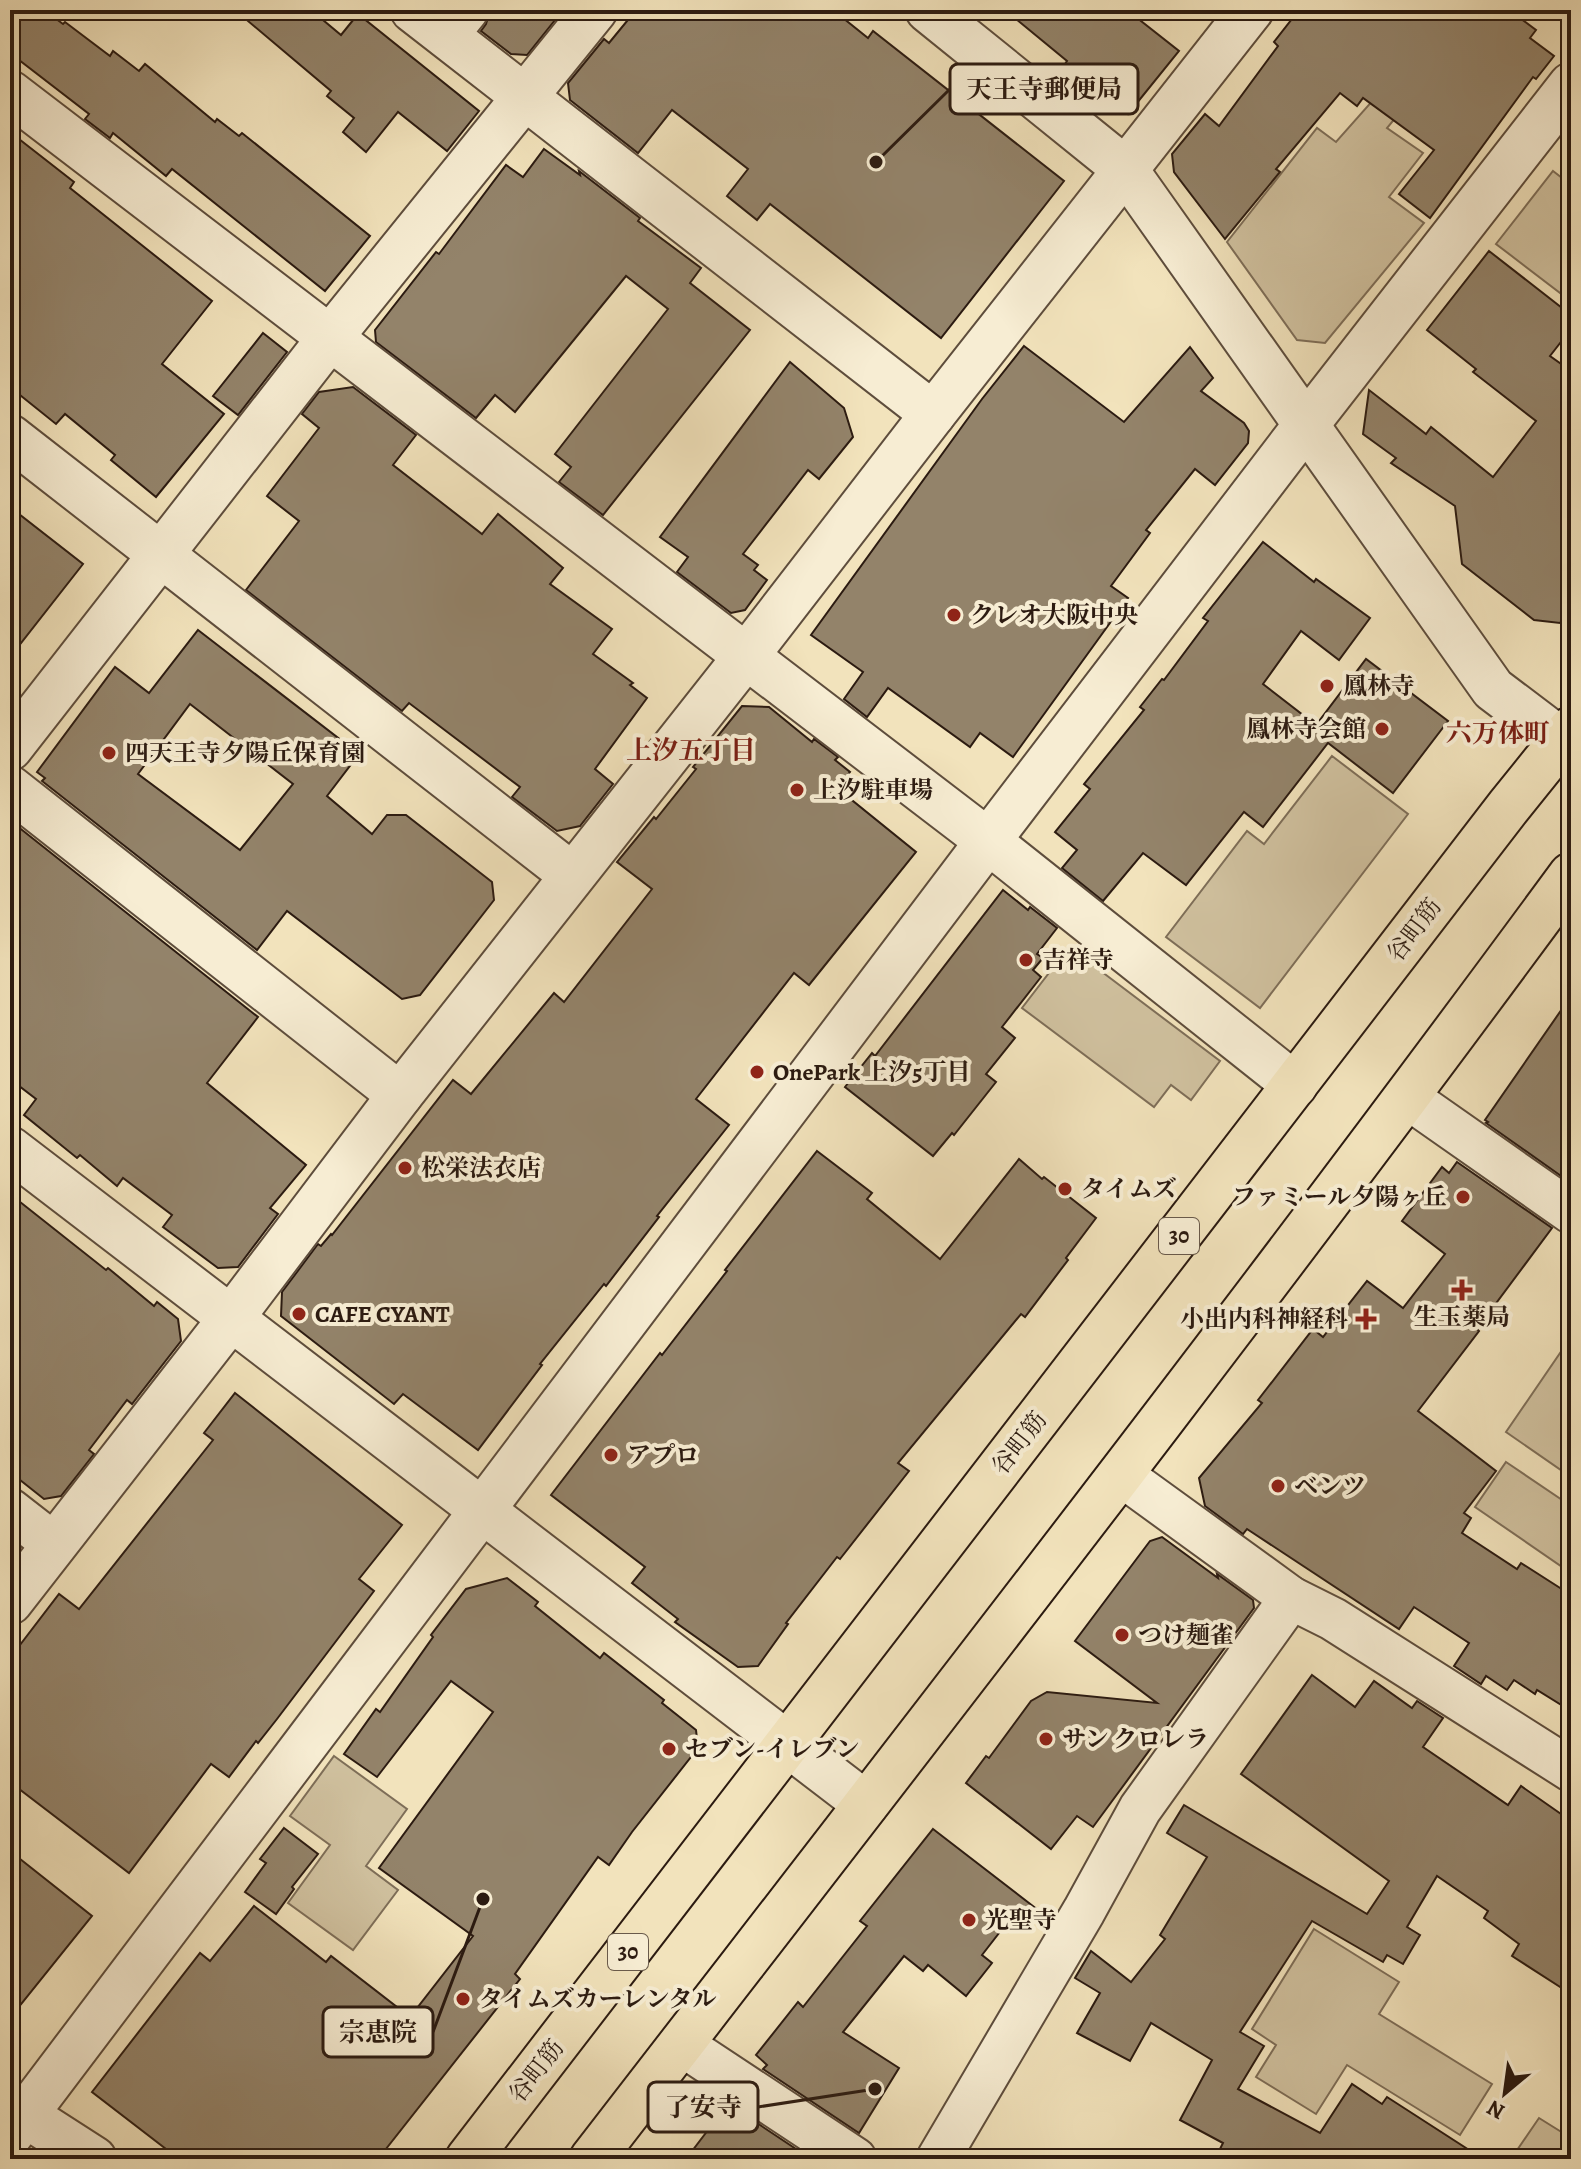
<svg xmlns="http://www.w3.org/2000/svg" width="1581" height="2169" font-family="Alegreya,'Noto Serif JP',serif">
<rect width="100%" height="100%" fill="#f2e3bc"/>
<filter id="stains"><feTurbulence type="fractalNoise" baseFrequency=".0025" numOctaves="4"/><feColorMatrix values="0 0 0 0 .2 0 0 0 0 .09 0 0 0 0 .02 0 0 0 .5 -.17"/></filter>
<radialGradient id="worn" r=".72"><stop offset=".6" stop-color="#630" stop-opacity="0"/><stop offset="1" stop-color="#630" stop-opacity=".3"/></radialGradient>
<g fill="#d0c19f" stroke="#7e6e58" stroke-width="2">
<path d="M1374,99L1397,116L1387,128L1423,153L1389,197L1424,223L1325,343L1297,340L1227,242L1317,128L1336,142Z"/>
<path d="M1553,171L1571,185V295L1568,299L1496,244Z"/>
<path d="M1332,756L1408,814L1260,1008L1166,937L1247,831L1264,844Z"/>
<path d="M1069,947L1220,1061L1191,1100L1171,1085L1154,1107L1022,1008Z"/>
<path d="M1571,1337V1477L1506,1432Z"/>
<path d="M1506,1462L1571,1506V1573L1475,1507Z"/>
<path d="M334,1756L407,1809L366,1866L398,1890L353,1950L288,1903L330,1845L290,1816Z"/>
<path d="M1314,1929L1399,1982L1379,2014L1492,2084L1460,2135L1347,2065L1316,2114L1256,2077L1276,2045L1252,2029Z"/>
<path d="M1539,2118L1571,2138V2159H1511Z"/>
</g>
<g fill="#93836a" stroke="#2c1b11" stroke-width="2" fill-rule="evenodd">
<path d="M10,10H44L63,24L65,22L110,56L113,51L139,71L145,64L215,122L217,119L239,136L242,133L370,236L325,291L172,169L166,176L113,133L110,138L85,119L89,114L10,53Z"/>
<path d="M235,10H311L341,35L358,14L479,111L447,151L398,112L366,152L343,132L354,118L327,96L331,91Z"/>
<path d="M490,10H563L527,55L511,54L481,31L486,24Z"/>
<path d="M636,10H833L868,38L873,31L1064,181L941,338L770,204L757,220L727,196L748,169L672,110L638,153L570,100L568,83L604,39L609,43Z"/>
<path d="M1005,10H1127L1179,51L1128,114L1065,64L1067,61Z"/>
<path d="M1299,10H1509L1536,30L1530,38L1554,56L1536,79L1533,77L1430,218L1399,194L1434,150L1363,98L1357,106L1340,93L1276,169L1280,172L1225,239L1174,172L1172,154L1205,114L1219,126L1278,46L1274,42Z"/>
<path d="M10,132L74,182L70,188L212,301L162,364L224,414L156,497L111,460L115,455L65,414L56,424L10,387Z"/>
<path d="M544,149L580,175L579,171L640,218L638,221L701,268L690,283L750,330L603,515L559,482L571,467L555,454L668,309L626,276L515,412L495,395L476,418L376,342L375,330L436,252L439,254L506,165L523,177Z"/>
<path d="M1489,251L1571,315V329L1550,356L1571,371V610L1560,623L1534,620L1462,564L1455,506L1391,463L1396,458L1363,434L1369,390L1426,434L1431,427L1493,477L1536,421L1473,372L1476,369L1427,330Z"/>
<path d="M263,333L287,352L238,415L213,396Z"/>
<path d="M1024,346L1124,422L1190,347L1213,378L1201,391L1244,423L1249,431L1248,443L1215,485L1195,469L1146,530L1150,533L1111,586L1128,598L1013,757L980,733L970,747L888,688L867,717L844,699L863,672L811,635L982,399Z"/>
<path d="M790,362L844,408L853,437L819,479L808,470L743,554L758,565L754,570L767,580L745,610L731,613L677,572L688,557L660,537Z"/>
<path d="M353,387L416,435L393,465L482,534L498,514L563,568L550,584L612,629L593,654L633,683L630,685L647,698L595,769L613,784L580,826L557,831L512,797L520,787L409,703L402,711L246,590L299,521L267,496L319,428L302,414L319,392Z"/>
<path d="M10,507L83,564L10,657Z"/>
<path d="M1263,542L1314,582L1316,579L1370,618L1339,660L1301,631L1263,684L1316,725L1366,659L1448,721L1393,793L1328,743L1263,827L1244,812L1186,885L1143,853L1103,901L1062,868L1077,850L1055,832L1090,789L1084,784L1144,710L1140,707L1162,679L1164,680L1208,621L1203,618Z"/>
<path d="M198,630L359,754L327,796L372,834L387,815H406L492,882L494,900L420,995L402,999L287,911L257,950L42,781L45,778L37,772L115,667L149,693ZM190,704L293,784L240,850L138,774Z"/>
<path d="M742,706L769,707L812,742L814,739L838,757L835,760L850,772L837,788L916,852L809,985L794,973L696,1099L729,1125L657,1216L659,1217L606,1286L604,1284L540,1364L542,1365L478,1450L403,1394L394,1404L281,1316L282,1292L318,1244L321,1246L331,1234L332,1235L453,1080L471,1094L554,993L564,1002L652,889L617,862L654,817L656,819L696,769L693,767Z"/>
<path d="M12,822L258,1017L207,1083L306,1165L270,1208L278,1214L238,1267L218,1268L163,1227L172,1215L123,1178L117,1186L80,1155L77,1158L24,1115L36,1099L10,1079V825Z"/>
<path d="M1003,890L1028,910L1030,907L1057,928L1037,954L1043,958L1033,970L1041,977L1002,1027L1015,1038L986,1074L996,1082L954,1135L952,1133L933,1156L845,1087L872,1053L875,1056Z"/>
<path d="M1571,996V1183L1486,1123L1488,1122L1485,1120Z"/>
<path d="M817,1151L872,1193L867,1199L940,1259L1019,1159L1042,1179L1044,1177L1096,1218L1066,1258L1068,1260L1025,1317L1021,1314L898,1463L909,1471L840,1559L837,1557L786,1623L788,1624L758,1666L738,1667L675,1622L678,1619L632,1583L645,1567L551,1495L660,1353L662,1355L727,1271L725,1270Z"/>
<path d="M1457,1162L1552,1228L1477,1329L1479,1331L1418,1411L1496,1471L1464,1513L1471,1518L1462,1533L1517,1569L1521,1563L1571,1595V1711L1537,1690L1535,1694L1514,1680L1507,1690L1486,1676L1481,1684L1454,1666L1469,1643L1414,1607L1399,1629L1247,1529L1243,1534L1205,1506L1199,1478L1262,1403L1258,1400L1313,1329L1323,1337L1367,1281L1403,1308L1445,1254L1402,1221L1442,1167L1449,1173Z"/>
<path d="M10,1194L106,1270L108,1268L154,1306L157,1302L178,1319L181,1341L132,1404L127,1400L89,1450L94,1454L61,1496L44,1499L10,1472Z"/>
<path d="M235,1393L402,1525L359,1579L374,1591L277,1719L258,1743L256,1741L229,1777L211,1764L129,1873L10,1782V1658L59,1594L79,1609L213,1440L204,1433Z"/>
<path d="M1162,1537L1218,1578L1217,1574L1253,1600L1254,1608L1093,1827L1077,1816L1051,1849L966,1783L986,1756L989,1758L1031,1701L1047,1692L1157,1703L1075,1641L1150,1541Z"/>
<path d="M507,1578L538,1602L535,1606L600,1658L604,1653L664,1700L662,1703L696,1730L698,1748L632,1832L609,1865L598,1857L515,1974L520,1979L378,2159H179L92,2092L200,1953L210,1961L254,1906L326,1962L331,1956L410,2017L473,1936L379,1868L493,1712L451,1681L377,1777L344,1754L376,1709L380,1712L433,1637L431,1635L466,1589Z"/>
<path d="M1312,1675L1355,1707L1374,1681L1412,1708L1417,1701L1443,1718L1423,1747L1508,1805L1521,1786L1571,1821V1994L1512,1956L1519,1944L1484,1918L1488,1911L1437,1876L1407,1927L1420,1935L1403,1964L1387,1955L1383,1962L1312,1921L1240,2032L1264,2046L1238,2089L1320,2133L1352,2084L1382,2104L1387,2097L1483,2159H1215L1223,2143L1180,2120L1212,2060L1151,2023L1130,2061L1077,2033L1100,1993L1075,1978L1091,1951L1131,1982L1165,1939L1160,1935L1207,1857L1167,1833L1184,1805L1367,1914L1389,1881L1241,1774Z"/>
<path d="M284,1828L318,1854L292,1887L294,1889L276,1914L245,1892L266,1863L260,1859Z"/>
<path d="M933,1829L1038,1910H1017L982,1955L992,1963L966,1996L928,1965L923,1971L904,1956L843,2032L899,2068L859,2133L763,2069L767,2065L756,2055L798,2002L803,2007L867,1926L860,1921Z"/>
<path d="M10,1851L92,1916L10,2018Z"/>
<path d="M733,2107L811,2159H686L718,2117L722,2121Z"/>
</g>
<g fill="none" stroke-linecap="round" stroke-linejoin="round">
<g stroke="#5e4d3c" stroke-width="46">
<g id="minor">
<path d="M446,36L467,10"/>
<path d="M1407,1097L1571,1212"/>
<path d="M1120,1474L1291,1598L1333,1619L1571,1770"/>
<path d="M10,1510L55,1545"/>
<path d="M681,2044L855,2159"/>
<path d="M938,2159L1084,1911L1140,1809L1291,1598"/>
</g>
</g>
<g stroke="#5e4d3c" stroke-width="48">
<g id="tertiary">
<path d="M413,10L933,414"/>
<path d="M928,10L1125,169L1493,689L1571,748"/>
<path d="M10,93L988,841L1295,1085"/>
<path d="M10,437L572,875"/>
<path d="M10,748L329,339L595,10"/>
<path d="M10,788L400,1095"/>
<path d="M10,1149L866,1804"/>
<path d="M10,1602L232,1317L400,1095L747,655L933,414L1251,10"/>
<path d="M10,2105L94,2159"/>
<path d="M10,2135L988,841L1306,425L1571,85"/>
</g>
</g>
<g stroke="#2c1b11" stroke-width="48">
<g id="primary">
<path d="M468,2159L1509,806L1571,729"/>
<path d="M592,2159C921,1733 1252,1309 1571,875"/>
</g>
</g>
<use href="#minor" stroke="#f7edd3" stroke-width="42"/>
<use href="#tertiary" stroke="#f7edd3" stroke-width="44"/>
<use href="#primary" stroke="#f2e3bc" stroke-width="44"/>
</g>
<g fill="#8f2418" stroke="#f7edd3" stroke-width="3">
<circle cx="954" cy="615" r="8"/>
<circle cx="1327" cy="686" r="8"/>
<circle cx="1382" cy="729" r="8"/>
<circle cx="109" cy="753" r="8"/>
<circle cx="797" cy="790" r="8"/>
<circle cx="1026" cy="960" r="8"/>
<circle cx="757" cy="1072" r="8"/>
<circle cx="405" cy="1168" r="8"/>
<circle cx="1065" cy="1189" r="8"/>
<circle cx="1463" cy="1197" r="8"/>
<path d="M1458 1278h8v8h8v8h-8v8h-8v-8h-8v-8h8z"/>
<circle cx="299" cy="1314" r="8"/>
<path d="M1362 1307h8v8h8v8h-8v8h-8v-8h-8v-8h8z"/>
<circle cx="611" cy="1455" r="8"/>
<circle cx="1278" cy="1486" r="8"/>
<circle cx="1122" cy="1635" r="8"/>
<circle cx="1046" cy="1739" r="8"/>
<circle cx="669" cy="1749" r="8"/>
<circle cx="969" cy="1920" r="8"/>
<circle cx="463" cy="1999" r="8"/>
</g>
<g text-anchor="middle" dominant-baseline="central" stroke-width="8" stroke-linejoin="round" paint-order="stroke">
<g fill="#f7edd3" stroke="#695a4b" stroke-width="2">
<rect x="1159" y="1218" width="40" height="36" rx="6"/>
<rect x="608" y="1934" width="40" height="36" rx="6"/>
</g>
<g font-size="22" font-weight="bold" fill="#2c1b11">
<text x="1179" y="1236">30</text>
<text x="628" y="1952">30</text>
</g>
<g font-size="24" font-weight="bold" fill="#2c1b11" stroke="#f7edd3" text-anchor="start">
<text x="970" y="615">クレオ大阪中央</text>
<text x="1343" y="686">鳳林寺</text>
<text x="1366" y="729" text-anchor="end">鳳林寺会館</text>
<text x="125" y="753">四天王寺夕陽丘保育園</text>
<text x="813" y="790">上汐駐車場</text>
<text x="1042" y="960">吉祥寺</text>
<text x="773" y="1072">OnePark 上汐5丁目</text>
<text x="421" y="1168">松栄法衣店</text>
<text x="1081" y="1189">タイムズ</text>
<text x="1447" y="1197" text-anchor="end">ファミール夕陽ヶ丘</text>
<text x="315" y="1314">CAFE CYANT</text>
<text x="1462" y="1317" text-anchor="middle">生玉薬局</text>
<text x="1348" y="1319" text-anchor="end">小出内科神経科</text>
<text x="627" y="1455">アプロ</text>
<text x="1294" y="1486">ベンツ</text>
<text x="1138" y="1635">つけ麺雀</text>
<text x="1062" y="1739">サン クロレラ</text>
<text x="685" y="1749">セブン-イレブン</text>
<text x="985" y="1920">光聖寺</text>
<text x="479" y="1999">タイムズカーレンタル</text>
</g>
<g font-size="24" fill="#2c1b11" stroke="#f7edd3">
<text transform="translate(1414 930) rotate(-53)">谷町筋</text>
<text transform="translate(1019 1443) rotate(-52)">谷町筋</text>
<text transform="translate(536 2071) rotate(-52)">谷町筋</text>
</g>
<g font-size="26" font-weight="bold" fill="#7a1f14" stroke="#f7edd3">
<text x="1498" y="733">六万体町</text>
<text x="691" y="750">上汐五丁目</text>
</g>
</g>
<path fill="none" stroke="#2c1b11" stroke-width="3" d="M876 162L950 89M483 1899L433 2032M875 2089L758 2107"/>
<g fill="#2c1b11" stroke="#f7edd3" stroke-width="3">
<circle cx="876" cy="162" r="8"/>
<circle cx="483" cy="1899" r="8"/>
<circle cx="875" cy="2089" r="8"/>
</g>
<g fill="#f7edd3" stroke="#2c1b11" stroke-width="3">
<rect x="950" y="64" width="188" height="50" rx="8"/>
<rect x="323" y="2007" width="110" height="50" rx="8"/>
<rect x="648" y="2082" width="110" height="50" rx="8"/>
</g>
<g font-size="26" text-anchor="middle" font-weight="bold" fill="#2c1b11">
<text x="1044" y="98">天王寺郵便局</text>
<text x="378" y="2041">宗恵院</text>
<text x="703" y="2116">了安寺</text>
</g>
<rect width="1581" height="2169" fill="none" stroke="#f2e3bc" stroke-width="40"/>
<rect x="12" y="12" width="1557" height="2145" fill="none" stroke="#2c1b11" stroke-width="4"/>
<rect x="20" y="20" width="1541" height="2129" fill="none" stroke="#2c1b11" stroke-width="2"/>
<g transform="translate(1505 2093) rotate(209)" stroke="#f7edd3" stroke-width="6" paint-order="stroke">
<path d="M0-6L14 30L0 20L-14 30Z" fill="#2c1b11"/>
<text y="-12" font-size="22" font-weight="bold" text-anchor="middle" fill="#2c1b11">N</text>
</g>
<rect width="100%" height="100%" filter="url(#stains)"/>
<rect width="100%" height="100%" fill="url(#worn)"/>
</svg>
